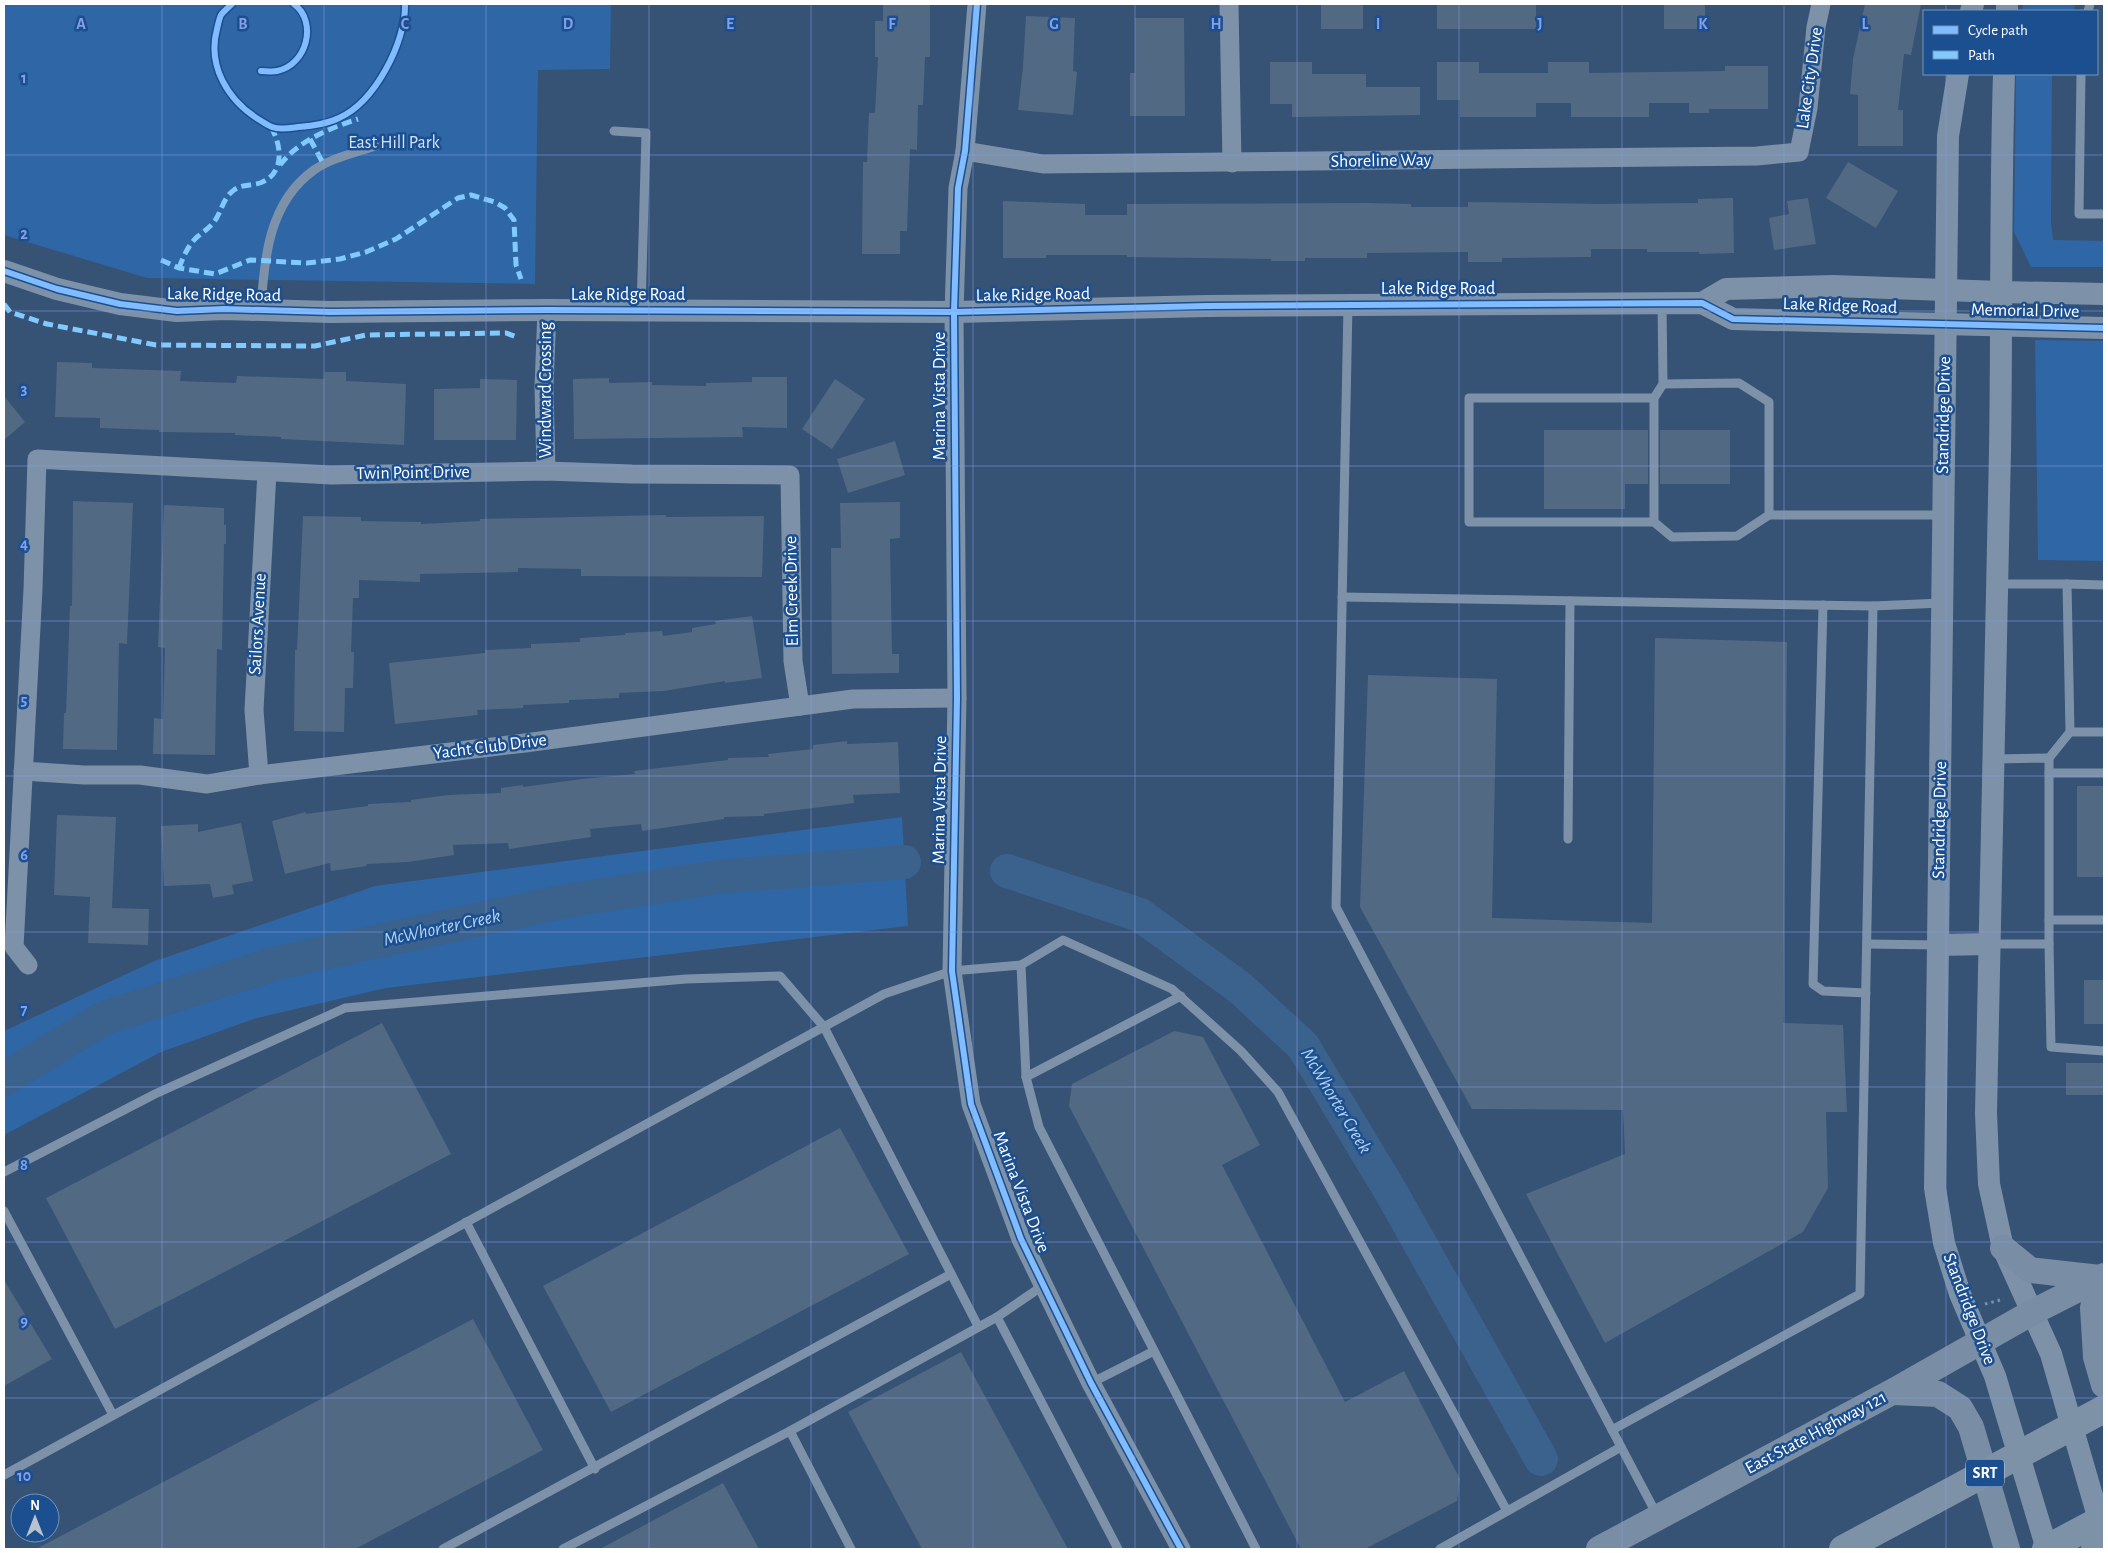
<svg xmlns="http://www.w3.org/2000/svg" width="2108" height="1553" font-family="'Alegreya Sans',sans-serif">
<rect width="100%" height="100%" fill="#365274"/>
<g fill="#2f66a5">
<path d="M4,4H611L610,69L538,70L535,284L147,278L4,235Z"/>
<path d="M2023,4H2075L2074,11H2022Z"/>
<path d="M2016,74H2052L2051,222L2053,240L2104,241V267H2031L2014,232Z"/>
<path d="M2035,340L2104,341V561L2038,560Z"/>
<path d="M902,817L908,926L386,988L257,1018L161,1052L4,1135V1031L152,962L375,886Z"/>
</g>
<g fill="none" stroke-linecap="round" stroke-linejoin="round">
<g stroke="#3b618d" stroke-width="34">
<path d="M1007,871L1140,915L1239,987L1303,1046L1391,1192L1541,1459"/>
<path d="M4,1079L104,1018L277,963L561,902L718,877L904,862"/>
</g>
</g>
<g fill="#526984">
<path d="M883,4H930V57H925L923,105H918L917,150L910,149L907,231H900V254H862L863,162H867L869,113H875L878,57H875V21H883Z"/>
<rect x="1321" y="4" width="42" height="25"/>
<rect x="1437" y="4" width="99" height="25"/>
<rect x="1664" y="4" width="41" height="25"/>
<path d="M1865,4H1921L1911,55L1904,54L1898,110H1903V146H1858V95L1850,94L1853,59Z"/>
<path d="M1026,16L1075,18L1073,71L1077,72L1073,115L1018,110L1023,67Z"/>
<path d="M1135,18H1184L1185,116H1130V73H1135Z"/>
<path d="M1270,62H1312V74H1366V87H1420V115L1292,117V104H1270Z"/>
<path d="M1437,62H1479V73H1548V62H1589V73L1725,71V66H1768V109H1709V113H1689V103H1649V117H1571V103H1536V117H1460V100H1437Z"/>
<path d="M1848,162L1898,191L1876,228L1826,198Z"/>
<path d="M1733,198L1734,253L1699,254V252H1647V249H1591V257L1502,258V262H1468V252L1367,253V258H1305V261H1271V259L1127,257V255H1046V258H1003V201L1085,204V215H1127V204L1367,203L1411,204V207H1468V202L1601,204L1698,203V199Z"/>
<path d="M1808,198L1816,244L1774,250L1769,218L1789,214L1787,201Z"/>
<path d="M57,362L92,363V368L181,371L180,381L236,383L237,376L324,379L325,372H346V381L406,384L404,445L281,439V437L235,435V433L159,432V430L100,428V418L55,417Z"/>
<path d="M752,377H787V428L742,427L743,437L574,439L573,379L609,378V383L652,382V385L706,386V383L752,382Z"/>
<path d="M480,379L517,380L516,440H434V389L480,388Z"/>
<path d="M835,379L865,399L832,449L802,429Z"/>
<path d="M4,396L25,422L4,440Z"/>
<path d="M1544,430H1648V484H1625V509H1544Z"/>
<rect x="1660" y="430" width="70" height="54"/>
<path d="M895,441L905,475L848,493L837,459Z"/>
<path d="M73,501L133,503L127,644L119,643L117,750L63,749L64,713H66L70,606H72Z"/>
<path d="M900,502V538L890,539L892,654H899V673L832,674L831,548H841L840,503Z"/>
<path d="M164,505L224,508V525H226V544H224L222,650L217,649L215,755L153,754L154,718L163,719L165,648L158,647Z"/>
<path d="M666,515V517L764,516L762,577L581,576V569L518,568V572L420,574V582L359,580V598H353L351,652H354L353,688H345L344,732L294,731L295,650H297L303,516L361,517V521L421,522V524L480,521V519Z"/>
<path d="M752,616L762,678L725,683V681L664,691L619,693V698L569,700V703L523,705V708L477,710L478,715L395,724L389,663L485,653V650L531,648V644L580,642V638L625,635V633L662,631L663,636L692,632V628L716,624L715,621Z"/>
<path d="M1655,638L1787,642L1783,1023L1843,1025L1847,1112H1826L1828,1188L1803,1232L1605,1343L1526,1194L1625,1154L1623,1110L1472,1109L1360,907L1368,675L1497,679L1492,918L1652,923Z"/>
<path d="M847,741V744L898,742L900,793L853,795L854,803L764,814V816L724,817V819L642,831L641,824L590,829L591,837L509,849L508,843L453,845L454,855L408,862L366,864L367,866L331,871L330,863L285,874L272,821L306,812V814L368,806V804L411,802V800L448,795L501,793V788L523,785V787L582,779L635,774L634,771L728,760V758L769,757L768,754L813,749V745Z"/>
<rect x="2077" y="786" width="27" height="91"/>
<path d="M57,815L116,817L112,908L149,909L148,945L88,943L90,897L54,895Z"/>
<path d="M241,823L253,881L232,885L234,894L213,898L210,884L164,886L161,826L198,824V832Z"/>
<rect x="2084" y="980" width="20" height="44"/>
<path d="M382,1023L451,1154L115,1329L46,1198Z"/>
<path d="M1174,1031L1203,1037L1260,1145L1222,1165L1345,1402L1404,1371L1460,1479L1457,1501L1365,1549H1301L1069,1106L1072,1084Z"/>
<rect x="2066" y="1063" width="38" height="32"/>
<path d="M840,1128L909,1254L611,1412L543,1286Z"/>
<path d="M4,1280L52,1359L4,1386Z"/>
<path d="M473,1319L543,1450L355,1549H36Z"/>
<path d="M961,1352L1068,1549H922L848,1412Z"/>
<path d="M723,1483L759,1549H600Z"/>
</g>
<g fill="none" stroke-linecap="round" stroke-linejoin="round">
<path stroke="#7d92a8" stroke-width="3" stroke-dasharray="2.5 4" stroke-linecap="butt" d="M1985,1304L2004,1299"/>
<g stroke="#7d92a8" stroke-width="9">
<path d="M2088,11L2090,4"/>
<path d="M2081,74L2079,214H2104"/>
<path d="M614,131L646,133L641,310"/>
<path d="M1348,305L1336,907L1657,1515"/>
<path d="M261,309C264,258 269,202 314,170C331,158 355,153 375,146"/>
<path d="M1654,398H1469V522H1654L1672,537L1737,536L1769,515V402L1739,383L1663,384"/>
<path d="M1769,515H1942"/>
<path d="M1654,522V398L1663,384L1662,303"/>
<path d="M1998,584H2067L2070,732L2049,758"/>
<path d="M2067,584L2104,585"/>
<path d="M1342,597L1873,606L1942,603"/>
<path d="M1823,605L1813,984L1823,991L1866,993"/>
<path d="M2070,732H2104"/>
<path d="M1995,759L2049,758V944"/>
<path d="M2049,773H2104"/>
<path d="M1568,839L1570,601"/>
<path d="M2049,920H2104"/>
<path d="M1867,944L1937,945"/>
<path d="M1990,944H2049L2051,1047L2104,1051"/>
<path d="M1021,965L1063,940L1172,989L1241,1051L1278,1092L1507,1511"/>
<path d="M1026,1077L1181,996"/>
<path d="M4,1172L155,1094L345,1008L686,979L780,976L824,1027L978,1326"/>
<path d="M4,1211L113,1415"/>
<path d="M466,1222L595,1469"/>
<path d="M997,1317L1118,1549"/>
<path d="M1091,1383L1154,1351"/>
<path d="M1612,1430L1860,1294L1873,606"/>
<path d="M790,1431L851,1549"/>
<path d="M4,1475L884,994L952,971L1021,965L1026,1077L1039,1127L1256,1549"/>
<path d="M443,1549L951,1274"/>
<path d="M563,1549L790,1431L997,1317L1044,1285"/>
<path d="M1440,1549L1621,1447"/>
</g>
<g stroke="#7d92a8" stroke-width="19">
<path d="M977,4L965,151L958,188L954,312L957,698L952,971L971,1104L1021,1239L1091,1383L1181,1549"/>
<path d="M1229,4L1232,163"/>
<path d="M965,151L1043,164L1757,156L1799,152L1808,108L1816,27L1821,4"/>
<path d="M546,471L544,387L547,310"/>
<path d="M23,771L84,775H140L207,784L259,775L525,743L853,699L957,698"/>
<path d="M259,775L254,710L267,472"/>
<path d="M28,965L14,947L33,589L37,459L331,475L546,471L632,474L790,475L793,661L800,706"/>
</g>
<g stroke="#7d92a8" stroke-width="22">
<path d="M1971,11L1973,4"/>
<path d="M2007,11V4"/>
<path d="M1958,74L1948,136L1935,1188L1944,1243L1960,1294L1995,1376L2047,1549"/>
<path d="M2004,74C2000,199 2002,324 2000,450C1996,671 1991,892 1986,1113L1989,1184L2003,1248L2051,1354L2104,1537"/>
<path d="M4,271L57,289L120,304L177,311L224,309L330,312L547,310L954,312L1207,306L1702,303L1733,319L2104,328"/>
<path d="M1702,303L1726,289L1833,286L2001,292L2104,294"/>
<path d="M1938,945L1990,944"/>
</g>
<g stroke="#798da4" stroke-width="26">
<path d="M2003,1248L2030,1270L2100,1278"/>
<path d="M2100,1278L2093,1308L2096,1357L2104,1385"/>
<path d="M1893,1392L1938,1394L1960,1408L1971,1427L2007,1549"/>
<path d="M1599,1549L1892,1392L2031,1313L2104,1276"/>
</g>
<g stroke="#7e92a7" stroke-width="28">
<path d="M1843,1549L1933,1501"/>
<path d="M2095,1549L2104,1545"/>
</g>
<g stroke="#7e92a7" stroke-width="28">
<path d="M1933,1501L2104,1409"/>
<path d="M2046,1549L2104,1518"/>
</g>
<g stroke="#80caff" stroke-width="5" stroke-dasharray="10 5" stroke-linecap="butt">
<path d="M310,139L324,165"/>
<path d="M280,165C298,141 330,128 358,119"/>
<path d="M161,260L179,268L215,274L250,260L307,263L340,259L366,252L396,239L458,198L471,195L495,202L505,208L514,220L516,265L521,279"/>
<path d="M179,268C183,257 188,246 196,238C203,232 211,227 216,219C222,209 224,197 234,190C242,184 251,186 260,183C285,174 282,146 271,127"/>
<path d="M4,304L10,312L47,324L156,345L315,346L366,335L506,333L519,338"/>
</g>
<g stroke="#1b4f8f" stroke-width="9">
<g id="cycleway">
<path d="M232,4C229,7 224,11 221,15C219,19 218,25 217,29C207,66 228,100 258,119C263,122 267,125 272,127C280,130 290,128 298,127C311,126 327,124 339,118C375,102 406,42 405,4"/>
<path d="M977,4L965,151L958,188L954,312L957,698L952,971L971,1104L1021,1239L1091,1383L1181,1549"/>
<path d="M261,71C266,71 272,72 277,71C307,65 318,22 294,4"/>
<path d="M4,271L57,289L120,304L177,311L224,309L330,312L547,310L954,312L1207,306L1702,303L1733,319L2104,328"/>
</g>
</g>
<use href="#cycleway" stroke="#80bcff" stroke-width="6"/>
</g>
<path fill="none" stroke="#839eea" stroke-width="1" stroke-opacity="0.55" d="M162,4V1549M324,4V1549M486,4V1549M649,4V1549M811,4V1549M973,4V1549M1135,4V1549M1297,4V1549M1459,4V1549M1622,4V1549M1784,4V1549M1946,4V11M1946,74V1549M4,155H2104M4,311H2104M4,466H2104M4,621H2104M4,776H2104M4,932H2104M4,1087H2104M4,1242H2104M4,1398H2104"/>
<g text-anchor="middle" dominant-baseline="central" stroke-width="5" stroke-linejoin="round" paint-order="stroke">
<rect fill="#1b4f8f" stroke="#bbcadd" stroke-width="1" x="1966" y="1459.5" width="38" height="27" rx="4"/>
<g font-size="16" font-weight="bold" fill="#fff">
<text x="1985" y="1473">SRT</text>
</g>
<g font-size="18" fill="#fff" stroke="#1b4f8f">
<text transform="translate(1810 78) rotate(-82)">Lake City Drive</text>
<text transform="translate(1381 161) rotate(-1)">Shoreline Way</text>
<text x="1438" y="289">Lake Ridge Road</text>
<text transform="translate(224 295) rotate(1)">Lake Ridge Road</text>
<text x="628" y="295">Lake Ridge Road</text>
<text transform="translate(1033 295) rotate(-1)">Lake Ridge Road</text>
<text transform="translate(1840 306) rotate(2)">Lake Ridge Road</text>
<text transform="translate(2025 311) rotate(1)">Memorial Drive</text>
<text transform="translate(546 390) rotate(-90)">Windward Crossing</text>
<text transform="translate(940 396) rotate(-90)">Marina Vista Drive</text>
<text transform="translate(1944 415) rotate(-89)">Standridge Drive</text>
<text transform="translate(413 473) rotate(-1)">Twin Point Drive</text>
<text transform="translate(792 591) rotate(-91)">Elm Creek Drive</text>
<text transform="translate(258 624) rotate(-87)">Sailors Avenue</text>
<text transform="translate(490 747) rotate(-7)">Yacht Club Drive</text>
<text transform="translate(940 800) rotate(-89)">Marina Vista Drive</text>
<text transform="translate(1940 820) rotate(-89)">Standridge Drive</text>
<text transform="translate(1021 1192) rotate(69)">Marina Vista Drive</text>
<text transform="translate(1969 1309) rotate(69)">Standridge Drive</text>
<text transform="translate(1816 1433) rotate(-28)">East State Highway 121</text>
</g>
<g font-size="18" fill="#cfe3fa" stroke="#1b4f8f">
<text x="394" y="143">East Hill Park</text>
</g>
<g font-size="19" font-style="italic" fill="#b5d3f5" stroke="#1b4f8f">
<text transform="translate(442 928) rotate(-12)">McWhorter Creek</text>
<text transform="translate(1336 1101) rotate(59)">McWhorter Creek</text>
</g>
</g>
<g font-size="16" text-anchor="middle" font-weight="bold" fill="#839eea" stroke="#1b4f8f" stroke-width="5" stroke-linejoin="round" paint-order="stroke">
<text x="81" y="29">A</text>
<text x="243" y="29">B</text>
<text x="405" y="29">C</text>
<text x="568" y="29">D</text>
<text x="730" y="29">E</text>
<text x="892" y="29">F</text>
<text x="1054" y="29">G</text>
<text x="1216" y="29">H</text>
<text x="1378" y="29">I</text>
<text x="1540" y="29">J</text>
<text x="1703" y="29">K</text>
<text x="1865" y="29">L</text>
<text x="24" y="83">1</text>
<text x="24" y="239">2</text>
<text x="24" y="394">3</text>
<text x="24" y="549">4</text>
<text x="24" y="705">5</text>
<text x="24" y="860">6</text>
<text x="24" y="1015">7</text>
<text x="24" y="1170">8</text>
<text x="24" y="1326">9</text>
<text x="24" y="1481">10</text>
</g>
<rect width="2108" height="1553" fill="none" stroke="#ffffff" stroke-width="10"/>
<rect x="1923" y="10" width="175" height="65" fill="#1b4f8f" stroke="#7695bc"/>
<rect x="1933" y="26" width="25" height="8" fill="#80bcff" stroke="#7695bc"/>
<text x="1968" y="35" font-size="15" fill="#ffffff">Cycle path</text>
<rect x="1933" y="51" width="25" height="8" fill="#80caff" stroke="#7695bc"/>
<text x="1968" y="60" font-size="15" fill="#ffffff">Path</text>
<g transform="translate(35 1518)"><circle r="24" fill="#1b4f8f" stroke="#7695bc"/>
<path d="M0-4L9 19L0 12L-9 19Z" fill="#b9c2ce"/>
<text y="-8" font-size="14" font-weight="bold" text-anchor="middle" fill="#ffffff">N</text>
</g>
</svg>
